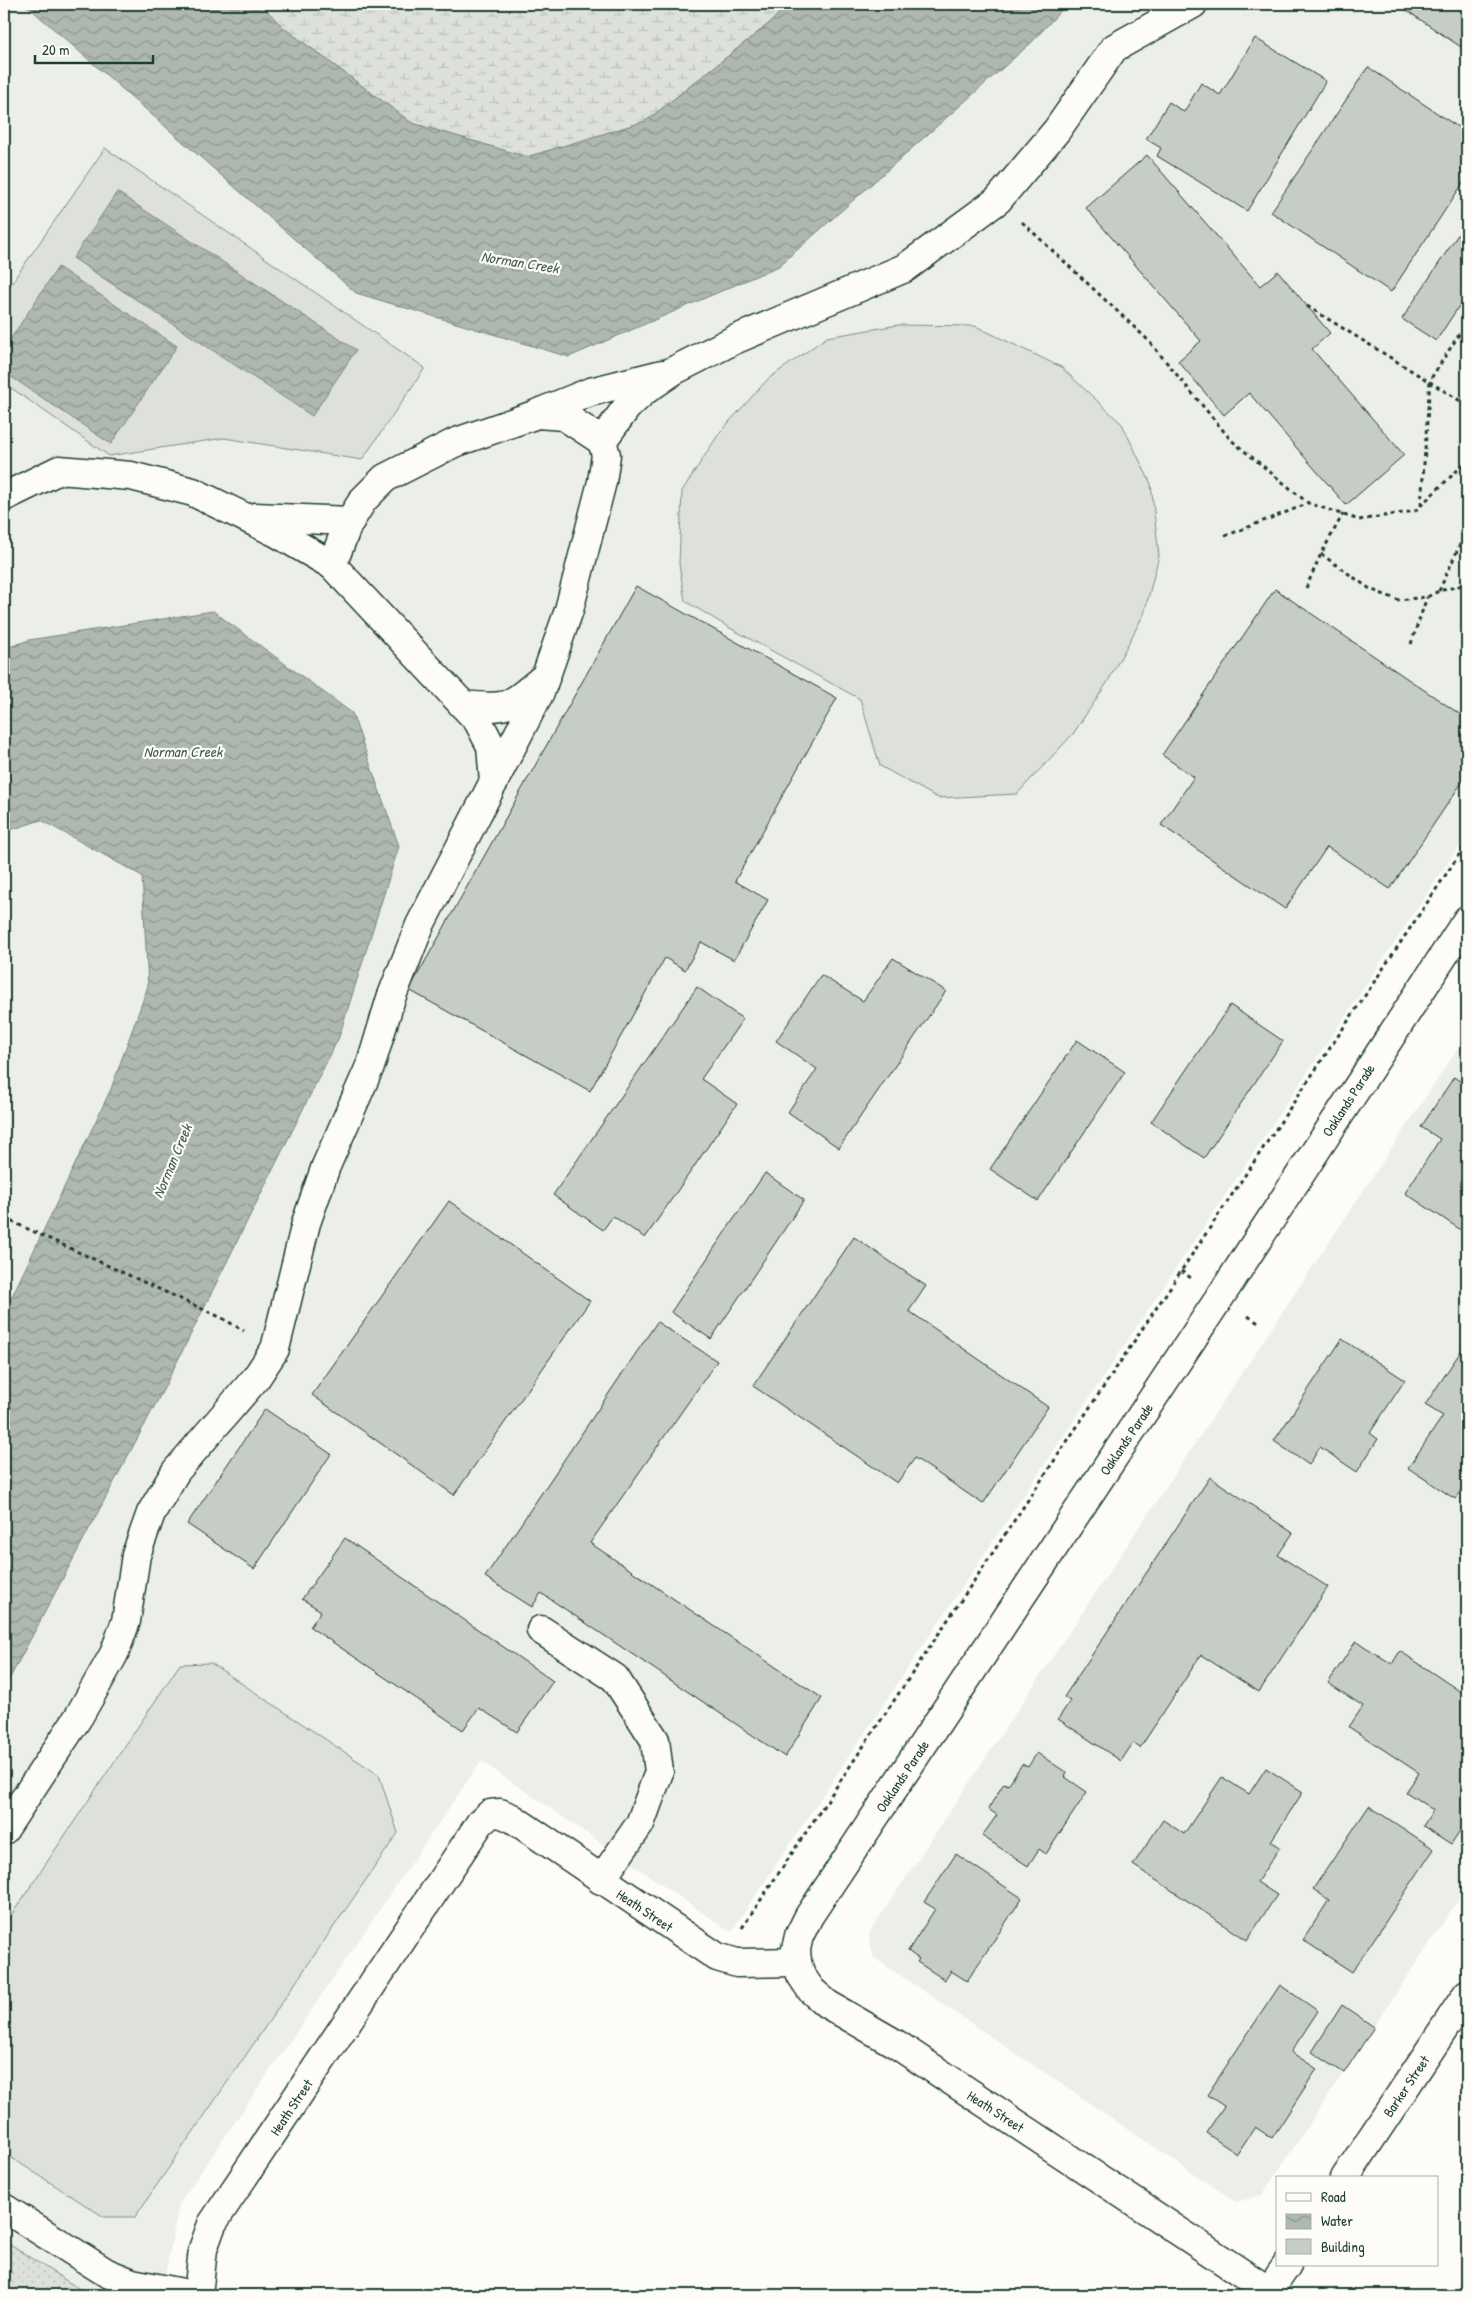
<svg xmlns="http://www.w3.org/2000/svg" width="1471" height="2299" font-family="'Patrick Hand',sans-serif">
<defs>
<pattern id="green-dots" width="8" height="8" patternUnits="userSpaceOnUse" patternTransform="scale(1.25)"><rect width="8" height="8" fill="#dde0db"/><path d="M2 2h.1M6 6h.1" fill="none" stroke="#bdc1bd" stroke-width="1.8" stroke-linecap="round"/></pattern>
<pattern id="wetland-marsh" width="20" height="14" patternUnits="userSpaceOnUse" patternTransform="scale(1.25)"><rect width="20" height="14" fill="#dde0db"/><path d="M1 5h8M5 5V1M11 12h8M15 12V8" fill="none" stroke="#bdc1bd"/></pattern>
<pattern id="water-waves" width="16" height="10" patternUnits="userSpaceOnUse" patternTransform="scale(1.25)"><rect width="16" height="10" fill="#aeb8b1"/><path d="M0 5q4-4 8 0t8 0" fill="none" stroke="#8d9791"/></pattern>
</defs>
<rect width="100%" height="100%" fill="#fdfcf7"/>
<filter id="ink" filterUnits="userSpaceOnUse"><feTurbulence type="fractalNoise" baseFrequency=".02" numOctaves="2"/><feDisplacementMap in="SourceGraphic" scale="10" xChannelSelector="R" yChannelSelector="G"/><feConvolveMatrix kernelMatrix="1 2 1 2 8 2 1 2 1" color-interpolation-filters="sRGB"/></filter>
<g filter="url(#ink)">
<g fill="#eceee9">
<path d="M4,4H25L356,293L1032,42L1067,4H1467V834L731,1932L481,1761L179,2204L161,2295H89L4,2241Z"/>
<path d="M1467,1035V1887L1262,2195L1236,2202L873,1957L869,1933Z"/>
</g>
<path fill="url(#green-dots)" stroke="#7e8e88" d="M4,2241L89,2295H4Z"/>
<path fill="url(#wetland-marsh)" stroke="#7e8e88" d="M260,4H788L771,22L646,121L527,157L412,123L284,28Z"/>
<g fill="#dde0db" stroke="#7e8e88">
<path d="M105,148L425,368L362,460L224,438L109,456L4,383V294Z"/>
<path d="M898,325L975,326L1061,367L1122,424L1151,484L1159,556L1144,614L1107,683L1073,734L1017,794L938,798L880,766L860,699L728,627L685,601L679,564L682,491L720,432L768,379L827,337Z"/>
<path d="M211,1663L379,1775L398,1833L135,2217H104L4,2153V1926L180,1664Z"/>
</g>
<g fill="url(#water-waves)" stroke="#75877f">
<path d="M25,4H260L284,28L412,123L527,157L646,121L771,22L788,4H1067L1032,42L779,266L569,357L356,293Z"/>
<path d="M117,192L356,350L312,416L73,258Z"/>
<path d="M58,267L177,346L111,444L4,372V349Z"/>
<path d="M213,611L352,713L399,846L339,1037L163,1390L4,1689V1313L111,1089L148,986L142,876L41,820L4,832V649L29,640Z"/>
</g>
<g fill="#c6cdc7" stroke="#1f3d34">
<path d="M1397,4H1467V51Z"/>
<path d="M1255,38L1326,81L1247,211L1157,156L1161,148L1146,139L1169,102L1184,112L1201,83L1220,95Z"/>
<path d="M1368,67L1467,133V177L1391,292L1271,212Z"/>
<path d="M1147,155L1260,286L1278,271L1307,306L1330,333L1312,349L1404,455L1346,505L1249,393L1224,415L1178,361L1201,341L1086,208Z"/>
<path d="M1467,221V294L1436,341L1402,319Z"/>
<path d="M636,586L837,698L735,881L768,900L734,960L701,942L685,970L665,958L590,1091L409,990Z"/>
<path d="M1275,589L1467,719V775L1390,889L1327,847L1285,909L1161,825L1194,777L1162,755Z"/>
<path d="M893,958L946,991L839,1148L788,1112L817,1069L776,1041L821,975L863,1001Z"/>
<path d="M697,987L743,1019L701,1079L737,1104L645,1238L613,1216L603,1230L553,1195Z"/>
<path d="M1230,1005L1283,1041L1204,1158L1151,1122Z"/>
<path d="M1077,1040L1125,1072L1038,1201L990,1169Z"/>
<path d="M1454,1077L1467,1086V1234L1405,1193L1440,1139L1421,1127Z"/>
<path d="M765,1173L804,1200L711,1339L671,1312Z"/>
<path d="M449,1201L590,1301L454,1495L312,1395Z"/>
<path d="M854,1237L926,1286L909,1311L1048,1407L983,1504L915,1458L897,1483L753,1386Z"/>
<path d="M657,1322L717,1361L590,1543L822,1698L785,1757L541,1593L532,1607L485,1577Z"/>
<path d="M1342,1339L1405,1380L1370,1433L1378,1439L1357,1472L1320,1447L1309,1465L1274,1441Z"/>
<path d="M1467,1342V1486L1465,1484L1455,1499L1408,1468L1443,1416L1425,1405Z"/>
<path d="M265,1409L331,1454L254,1569L187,1524Z"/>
<path d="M1210,1477L1293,1533L1278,1555L1328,1587L1259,1692L1201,1655L1140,1748L1133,1743L1121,1761L1058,1719L1070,1701L1064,1697Z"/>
<path d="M345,1538L553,1681L517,1732L479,1708L463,1730L310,1627L321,1611L302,1599Z"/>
<path d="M1356,1641L1392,1664L1400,1651L1467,1696V1820L1451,1844L1423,1826L1433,1810L1406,1792L1419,1773L1349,1727L1363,1706L1328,1683Z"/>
<path d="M1037,1753L1067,1773L1065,1777L1087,1792L1046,1854L1039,1849L1028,1866L982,1836L997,1815L988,1809L1004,1783L1008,1785L1022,1764L1028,1767Z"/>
<path d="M1266,1768L1303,1792L1271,1841L1280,1847L1257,1882L1277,1895L1247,1940L1133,1865L1163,1820L1184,1834L1222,1777L1249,1794Z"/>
<path d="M1369,1806L1434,1849L1352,1972L1303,1940L1329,1900L1313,1889Z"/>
<path d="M956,1854L1022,1898L967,1981L951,1971L945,1980L917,1962L919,1959L908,1951L935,1909L924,1902Z"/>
<path d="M1280,1985L1318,2011L1291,2052L1317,2069L1272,2138L1255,2127L1237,2154L1206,2133L1224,2106L1207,2095Z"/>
<path d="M1342,2005L1374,2027L1344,2073L1312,2052Z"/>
</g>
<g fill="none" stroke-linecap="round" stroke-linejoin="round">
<g stroke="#1f3d34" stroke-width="31">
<g id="minor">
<path d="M538,413L590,392L662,374"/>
<path d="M602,441L627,407L644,391L673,371L734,340L905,268L998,200L1057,130L1114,48L1193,4"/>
<path d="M4,497L59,470L131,476L193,492L277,533L332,565"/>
<path d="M255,517L350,521"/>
<path d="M463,705C508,709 506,709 541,680"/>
<path d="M541,1630L615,1678L655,1740L659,1772L640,1824L601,1880"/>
<path d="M4,1830L79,1716L114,1654L126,1621L136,1555L151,1513L176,1471L256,1378L275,1349L306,1223L326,1166L371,1064L391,998L420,925L541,690L569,610L602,482L606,455L602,441L564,416L537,414L454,443L385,478L363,500L348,524L332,565L478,721L491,746L494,782"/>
<path d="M1345,2178L1467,1994"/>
<path d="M4,2208L107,2273L132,2283L193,2295"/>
<path d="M1269,2291L1287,2265"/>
<path d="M198,2295L203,2249L212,2224L480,1823L490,1814L500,1813L512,1818L717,1957L737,1963L797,1962"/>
<path d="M1275,2295L896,2044L827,2004L811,1990L801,1975L797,1962L796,1949L799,1936L809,1916L1220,1297L1467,920"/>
</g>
</g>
<g stroke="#1f3d34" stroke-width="3" stroke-dasharray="4 4" stroke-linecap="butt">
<path d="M1022,222L1148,340L1231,440L1308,503L1359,520L1415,511L1467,461"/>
<path d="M1307,306L1467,405"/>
<path d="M1421,505L1430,380L1467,322"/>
<path d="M1225,536L1307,504"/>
<path d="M1321,554L1370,589L1398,600L1427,597L1439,591L1467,584"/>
<path d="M1306,588L1321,554L1343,514"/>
<path d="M1439,591L1467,529"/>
<path d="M1411,644L1427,597"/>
<path d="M4,1218L222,1318L244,1331"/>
<path d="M1181,1271L1191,1278"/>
<path d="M1248,1316L1260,1324"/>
<path d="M742,1928L1467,843"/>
</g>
<use href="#minor" stroke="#fdfcf7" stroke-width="28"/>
</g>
</g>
<g text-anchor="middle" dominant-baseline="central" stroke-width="4.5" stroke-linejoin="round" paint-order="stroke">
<g font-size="14" fill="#1f3d34" stroke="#fdfcf7">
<text transform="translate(1348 1100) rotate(-57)">Oaklands Parade</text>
<text transform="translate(1126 1439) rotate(-56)">Oaklands Parade</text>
<text transform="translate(902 1776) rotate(-56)">Oaklands Parade</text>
<text transform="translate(645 1910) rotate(34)">Heath Street</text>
<text transform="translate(1406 2086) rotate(-56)">Barker Street</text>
<text transform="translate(291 2107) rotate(-56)">Heath Street</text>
<text transform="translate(996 2111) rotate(33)">Heath Street</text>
</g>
<g font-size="15" font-style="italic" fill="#435c53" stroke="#fdfcf7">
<text transform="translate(520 262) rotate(9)">Norman Creek</text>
<text x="183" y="751">Norman Creek</text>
<text transform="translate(172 1161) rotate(-67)">Norman Creek</text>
</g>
</g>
<rect width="1471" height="2299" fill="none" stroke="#fdfcf7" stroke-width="20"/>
<rect x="10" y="10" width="1451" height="2279" fill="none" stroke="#1f3d34" stroke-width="2" filter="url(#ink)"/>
<rect x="1276" y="2176" width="162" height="90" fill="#fdfcf7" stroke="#a4b0a9"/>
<rect x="1286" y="2193" width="25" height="8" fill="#fdfcf7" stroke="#a4b0a9"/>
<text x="1321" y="2202" font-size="15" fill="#1f3d34">Road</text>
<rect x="1286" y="2214" width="25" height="15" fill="url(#water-waves)" stroke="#a4b0a9"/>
<text x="1321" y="2226" font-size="15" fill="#1f3d34">Water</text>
<rect x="1286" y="2239" width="25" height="15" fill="#c6cdc7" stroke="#a4b0a9"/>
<text x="1321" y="2252" font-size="15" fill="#1f3d34">Building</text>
<path d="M35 55v8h118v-8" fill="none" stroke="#1f3d34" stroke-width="2.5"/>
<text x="42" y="55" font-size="15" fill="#1f3d34" stroke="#fdfcf7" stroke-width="4" paint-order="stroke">20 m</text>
</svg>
